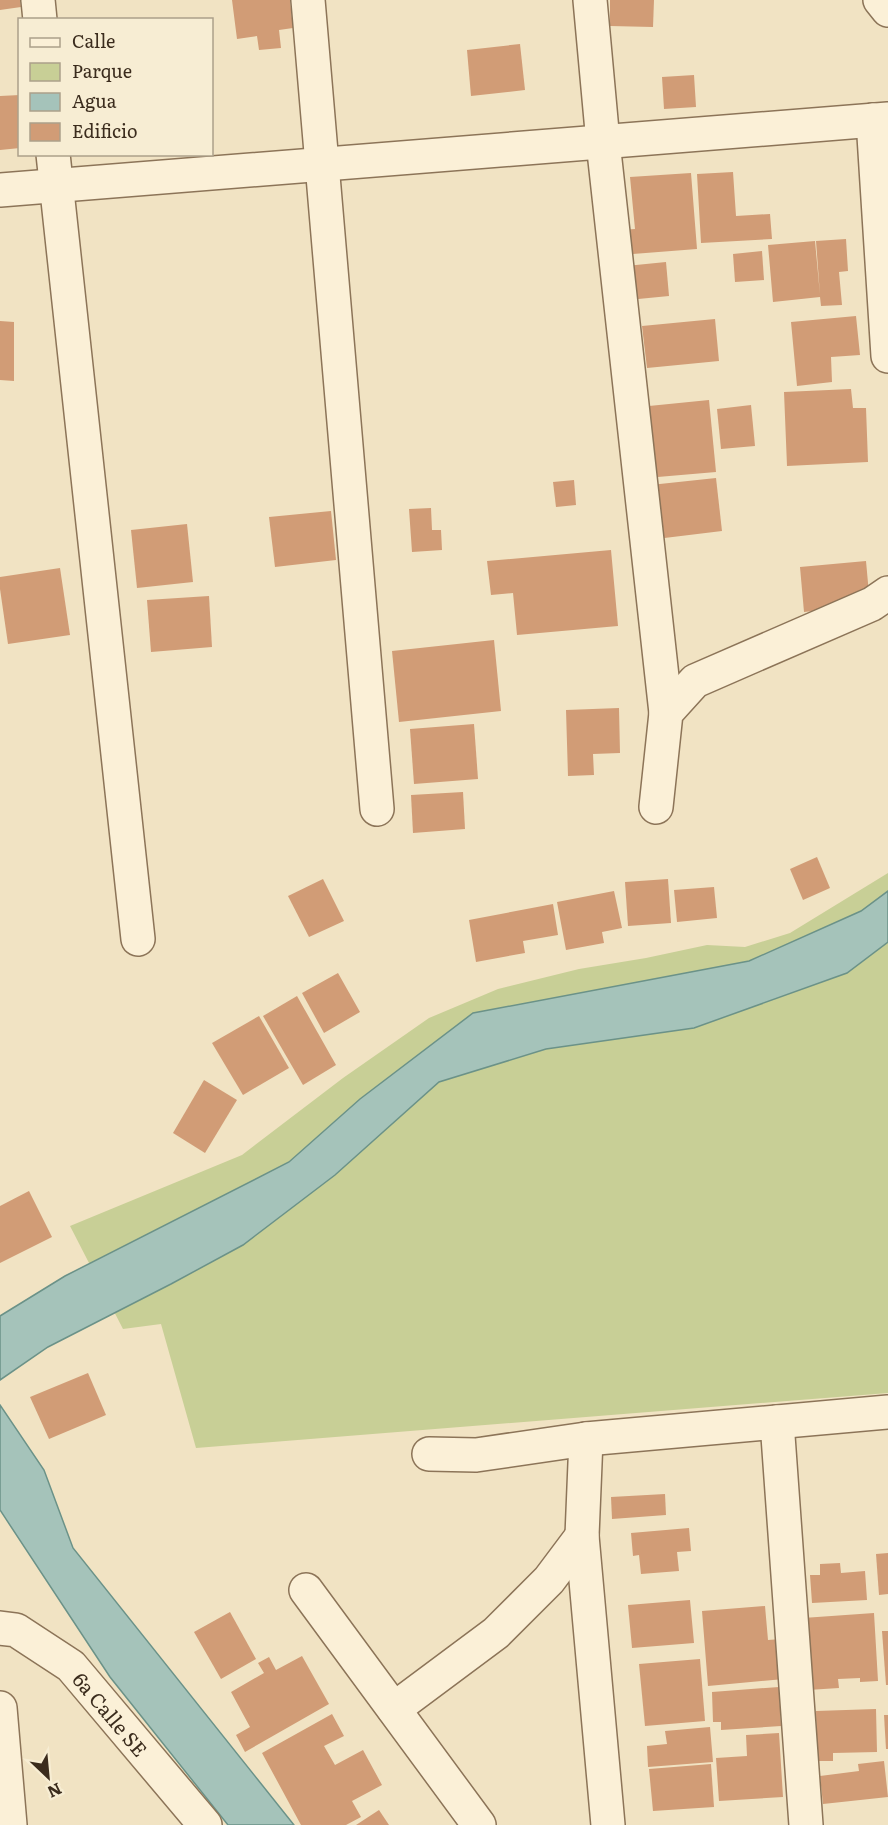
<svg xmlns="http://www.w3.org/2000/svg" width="888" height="1825" font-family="Literata,serif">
<rect width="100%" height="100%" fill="#f1e3c3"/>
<path fill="#c8cf96" d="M888,873V1393L196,1448L161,1324L123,1329L70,1226L242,1155L343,1078L429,1018L498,989L579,969L646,958L707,945L745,947L790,933Z"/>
<g fill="#a5c3ba" stroke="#6b9288" stroke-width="1.5">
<path d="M888,891V942L847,973L694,1028L546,1049L439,1082L335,1175L243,1245L171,1284L48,1347L0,1380V1316L65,1276L289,1162L360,1099L473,1013L749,961L861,911Z"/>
<path d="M0,1405L44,1470L73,1548L294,1825H228L110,1677L0,1510Z"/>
</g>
<g fill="#d19c76">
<path d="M0,0H20L21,7L0,10Z"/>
<path d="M232,0H290L293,28L279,30L281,48L259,50L257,36L237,39Z"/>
<path d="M610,0H654L653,27L610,26Z"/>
<path d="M520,44L525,90L471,96L467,50Z"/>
<path d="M694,75L696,107L664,109L662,77Z"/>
<path d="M20,95V148L0,150V96Z"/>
<path d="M733,172L736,216L770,214L772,239L701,243L697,174Z"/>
<path d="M691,173L697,249L620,255L619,230L635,229L630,177Z"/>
<path d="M846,239L848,271L839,272L842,305L821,306L820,297L773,302L768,245L815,241L820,295L816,241Z"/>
<path d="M762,251L764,280L735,282L733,254Z"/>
<path d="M666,262L669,296L628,300L626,266Z"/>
<path d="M856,316L860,355L831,357L832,382L797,386L791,322Z"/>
<path d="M715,319L719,361L647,368L642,326Z"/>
<path d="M0,321L14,322V381L0,380Z"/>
<path d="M851,389L853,408H866L868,462L787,466L784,392Z"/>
<path d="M709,400L716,472L646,478L639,407Z"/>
<path d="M751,405L755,446L721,449L717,409Z"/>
<path d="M716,478L722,531L648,540L641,486Z"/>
<path d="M574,480L576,505L556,507L553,482Z"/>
<path d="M431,508L432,530H441L442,550L412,552L409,509Z"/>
<path d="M331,511L336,560L275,567L269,517Z"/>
<path d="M187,524L193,582L137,588L131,530Z"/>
<path d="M611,550L618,626L517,635L513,593L491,595L487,561Z"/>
<path d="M866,561L870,605L804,612L800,567Z"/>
<path d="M60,568L70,635L8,644L0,589V577Z"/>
<path d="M209,596L212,647L151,652L147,600Z"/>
<path d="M494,640L501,711L399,722L392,651Z"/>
<path d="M619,708L620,753L593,754L594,775L568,776L566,710Z"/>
<path d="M474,724L478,779L414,784L410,729Z"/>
<path d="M463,792L465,829L413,833L411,795Z"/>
<path d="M817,857L830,888L803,900L790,869Z"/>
<path d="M323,879L344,921L309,937L288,896Z"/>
<path d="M668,879L671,923L628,926L625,882Z"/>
<path d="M714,887L717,918L677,922L674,890Z"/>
<path d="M614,891L622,928L602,932L604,943L566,950L557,902Z"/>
<path d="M553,904L558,935L523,941L525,953L476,962L469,920Z"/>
<path d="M338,973L360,1012L324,1033L302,993Z"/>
<path d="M297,996L336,1065L303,1085L263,1016Z"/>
<path d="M259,1016L289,1068L243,1095L212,1043Z"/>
<path d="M204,1080L237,1100L205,1153L173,1133Z"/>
<path d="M29,1191L52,1237L0,1263V1206Z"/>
<path d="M88,1373L106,1415L49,1439L30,1397Z"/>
<path d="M665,1494L666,1515L612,1519L611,1497Z"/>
<path d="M689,1528L691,1551L677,1552L679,1571L641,1574L639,1555L633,1556L631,1533Z"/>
<path d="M888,1553V1594L879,1595L876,1554Z"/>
<path d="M840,1563L841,1573L865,1571L867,1600L812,1603L810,1575H820V1564Z"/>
<path d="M690,1600L694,1643L632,1648L628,1605Z"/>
<path d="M765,1606L768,1640L781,1639L784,1679L708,1686L702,1611Z"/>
<path d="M230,1612L256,1659L221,1679L194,1632Z"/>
<path d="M874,1613L878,1681L860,1682V1678L838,1679L839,1688L808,1690L803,1618Z"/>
<path d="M882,1631H888V1685H886Z"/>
<path d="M302,1656L329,1704L245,1752L236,1735L250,1727L231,1692L264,1673L258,1663L269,1657L276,1670Z"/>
<path d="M700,1659L705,1721L645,1726L639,1664Z"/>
<path d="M779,1687L781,1726L721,1730V1722H713L712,1692Z"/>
<path d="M876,1709L877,1752L833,1753V1761H817L816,1711Z"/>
<path d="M332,1714L344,1736L324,1746L335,1765L363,1750L382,1785L352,1801L361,1817L346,1825H301L262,1753Z"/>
<path d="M884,1715H888V1749H886Z"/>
<path d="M710,1727L713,1762L648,1767L647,1746L667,1744L665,1731Z"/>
<path d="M779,1733L783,1797L719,1801L716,1758L747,1756L746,1735Z"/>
<path d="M884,1761L888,1797L823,1804L820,1776L859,1771L858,1764Z"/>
<path d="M711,1764L714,1807L653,1811L649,1769Z"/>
<path d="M379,1810L389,1825H356Z"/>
</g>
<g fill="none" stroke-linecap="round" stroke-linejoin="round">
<g stroke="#8c7458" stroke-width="36">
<g id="minor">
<path d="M38,0L40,20"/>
<path d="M308,0L377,809"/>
<path d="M590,0L603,142L666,713"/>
<path d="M880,0L888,10"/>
<path d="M873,120L888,356"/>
<path d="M53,154L138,939"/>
<path d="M0,190L888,119"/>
<path d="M656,807L666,713L695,681L872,604L888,593"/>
<path d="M777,1422L806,1825"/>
<path d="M586,1439L582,1536L608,1825"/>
<path d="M429,1454L476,1455L586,1439L888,1412"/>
<path d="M306,1590L479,1825"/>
<path id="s1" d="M0,1628L16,1630L71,1666L205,1825"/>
<path d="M0,1708L10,1825"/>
<path d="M394,1709L496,1633L549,1580L582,1536"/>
</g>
</g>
<use href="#minor" stroke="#fbf0d7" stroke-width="33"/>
</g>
<g text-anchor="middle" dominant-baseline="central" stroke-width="4.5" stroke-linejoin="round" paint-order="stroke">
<g font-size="20" fill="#3b2c1d" stroke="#f7edd3">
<text stroke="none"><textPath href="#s1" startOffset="144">6a Calle SE</textPath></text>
</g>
</g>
<rect x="18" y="18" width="195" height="138" fill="#f7edd3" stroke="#aca08a" stroke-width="1.5"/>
<rect x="30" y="38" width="30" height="9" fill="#fbf0d7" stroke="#aca08a" stroke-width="1.5"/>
<text x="72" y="48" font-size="18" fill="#3b2c1d">Calle</text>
<rect x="30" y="63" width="30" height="18" fill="#c8cf96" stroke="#aca08a" stroke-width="1.5"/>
<text x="72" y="78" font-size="18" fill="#3b2c1d">Parque</text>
<rect x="30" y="93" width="30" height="18" fill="#a5c3ba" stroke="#aca08a" stroke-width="1.5"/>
<text x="72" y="108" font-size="18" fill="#3b2c1d">Agua</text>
<rect x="30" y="123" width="30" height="18" fill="#d19c76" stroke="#aca08a" stroke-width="1.5"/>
<text x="72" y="138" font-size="18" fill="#3b2c1d">Edificio</text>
<g transform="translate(48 1777) rotate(154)" stroke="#f7edd3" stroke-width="4.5" paint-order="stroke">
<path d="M0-4.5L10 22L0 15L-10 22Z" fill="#3b2c1d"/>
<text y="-9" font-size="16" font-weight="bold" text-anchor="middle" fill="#3b2c1d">N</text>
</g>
</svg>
